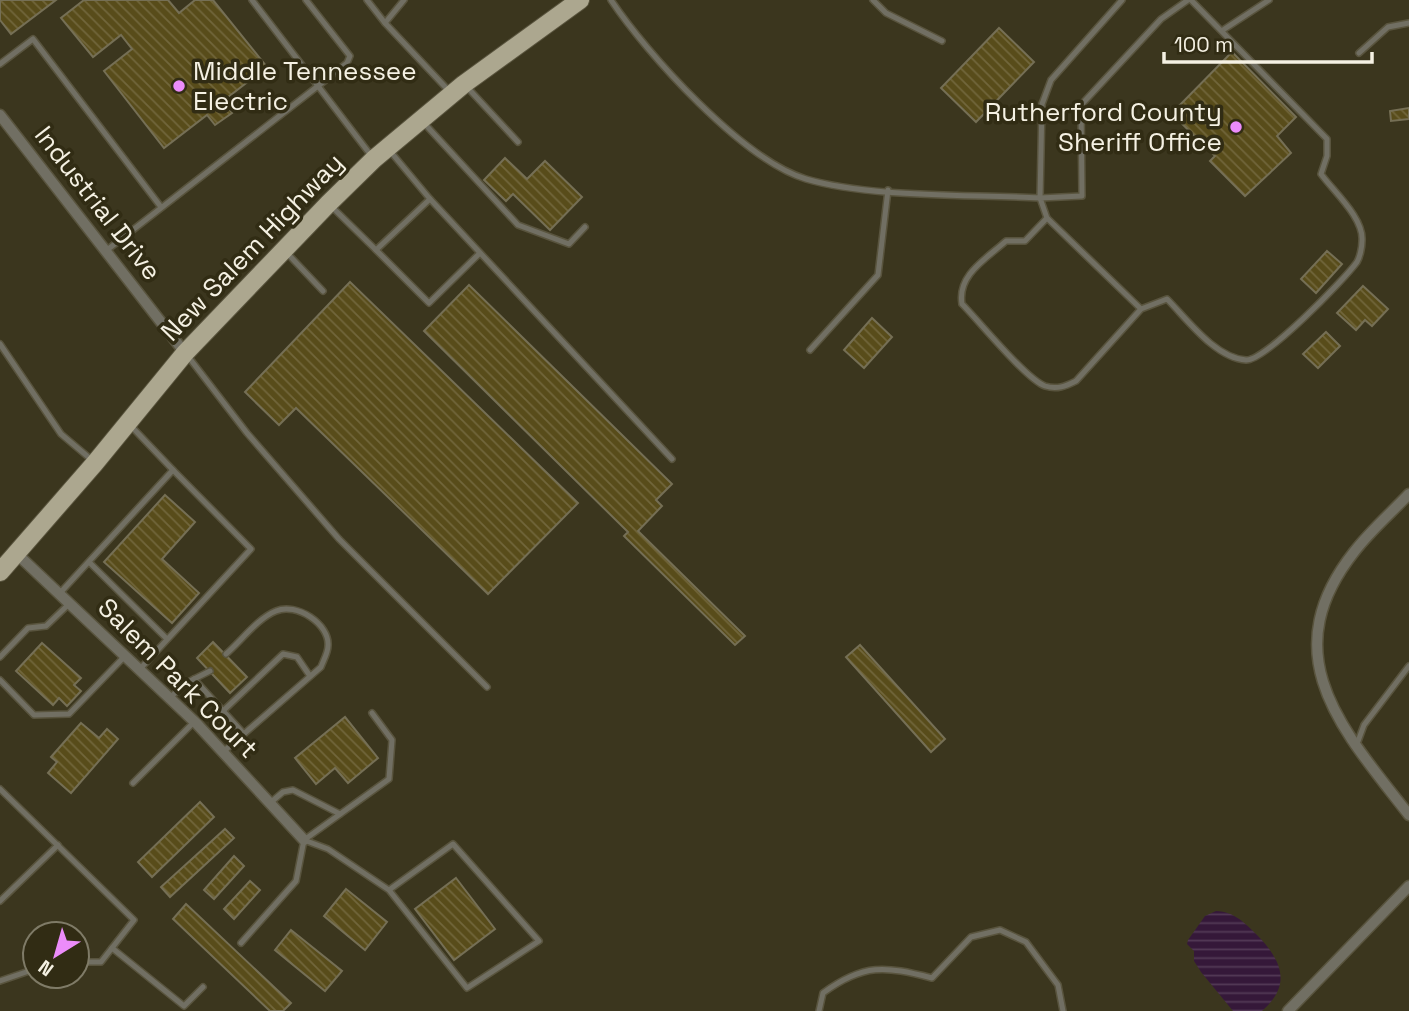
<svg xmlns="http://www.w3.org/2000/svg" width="1409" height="1011" font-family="'Space Grotesk',sans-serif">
<defs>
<pattern id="water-rules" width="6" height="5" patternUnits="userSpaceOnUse" patternTransform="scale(1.75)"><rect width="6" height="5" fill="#351839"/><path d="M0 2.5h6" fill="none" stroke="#533a56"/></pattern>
<pattern id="building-back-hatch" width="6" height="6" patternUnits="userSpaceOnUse" patternTransform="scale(1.75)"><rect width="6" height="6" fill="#584c1a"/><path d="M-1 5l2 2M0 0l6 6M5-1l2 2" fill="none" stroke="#71663b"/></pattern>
</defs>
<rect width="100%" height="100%" fill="#3b361e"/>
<path fill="url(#water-rules)" d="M1216,911C1235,912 1245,923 1258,936C1282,961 1292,985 1262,1011H1233L1201,972L1194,961V951L1187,944L1188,940L1205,916Z"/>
<g fill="url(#building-back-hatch)" stroke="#756f55" stroke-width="2">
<path d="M0,0H56L11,34L0,20Z"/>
<path d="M84,0H168L179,13L195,0H213L267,67L223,101L232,113L215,125L207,115L164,148L104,71L132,49L121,35L93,57L61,18Z"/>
<path d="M999,28L1034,62L976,122L941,88Z"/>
<path d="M1232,52L1296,117L1277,136L1291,153L1245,196L1210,161L1215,156L1176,118L1181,115L1175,110Z"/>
<path d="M1409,108V119L1391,121L1390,111Z"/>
<path d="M505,158L527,179L545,161L582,197L550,230L513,194L506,201L484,180Z"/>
<path d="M1327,251L1342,264L1316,293L1301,279Z"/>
<path d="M350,282L578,503L488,594L296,408L279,425L245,392Z"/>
<path d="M469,285L672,484L656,500L662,506L638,531L745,636L735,645L624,536L628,532L424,331Z"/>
<path d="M1363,286L1388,309L1372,326L1365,320L1356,330L1337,313Z"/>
<path d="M872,318L892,337L864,368L844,350Z"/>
<path d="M1326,332L1340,346L1318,368L1303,354Z"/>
<path d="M165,495L195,522L162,559L199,593L172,623L104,562Z"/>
<path d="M213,642L247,677L230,693L197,658Z"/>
<path d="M42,643L81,678L74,685L81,691L67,706L59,698L53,705L16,671Z"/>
<path d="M860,645L945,739L931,752L846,657Z"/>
<path d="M345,717L378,758L348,783L335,768L316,784L295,758Z"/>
<path d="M81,723L99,738L107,729L118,739L71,793L48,773L57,762L51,757Z"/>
<path d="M200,802L214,817L152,877L138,862Z"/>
<path d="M225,829L234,838L170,897L161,887Z"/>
<path d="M234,856L244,866L214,899L204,890Z"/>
<path d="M456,878L495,929L454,960L415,909Z"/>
<path d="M250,881L260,890L234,919L224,909Z"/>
<path d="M346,889L387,922L365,950L324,916Z"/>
<path d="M186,904L291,1003L283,1011H270L173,919Z"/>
<path d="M291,930L342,971L325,991L275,950Z"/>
</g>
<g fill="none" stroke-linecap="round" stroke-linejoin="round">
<g stroke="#59543e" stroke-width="8">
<g id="lane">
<path d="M252,0L318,86L347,63L350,56L306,0"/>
<path d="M367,0L385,23"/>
<path d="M404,0L385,23L450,92"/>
<path d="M611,0C647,54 743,160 806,179C871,198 970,194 1040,198L1042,104L1051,80L1122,0"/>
<path d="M873,0L886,13L942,41"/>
<path d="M1223,30L1269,0"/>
<path d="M1359,53L1388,27L1409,23"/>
<path d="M0,64L33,39L161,207"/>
<path d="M466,86L518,142"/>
<path d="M423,122L518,225L569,244L585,227"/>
<path d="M430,199L672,459"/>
<path d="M331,206L376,250L430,199L390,151"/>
<path d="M1047,218L1040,198L1082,196L1081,105L1161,19L1188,0"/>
<path d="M107,250L318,86L373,158"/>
<path d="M376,250L429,303L480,253"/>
<path d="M286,252L323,291"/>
<path d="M1141,309L1047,218L1025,241H1006C986,259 957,275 962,304C979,321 1026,379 1045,386C1057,390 1066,386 1076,381L1141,309L1167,299C1187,319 1215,358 1246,360C1265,361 1344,280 1357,262C1360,257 1362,247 1362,241C1364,218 1334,192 1321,174L1327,156V139L1191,0"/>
<path d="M0,344L61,434L93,461"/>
<path d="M810,350L878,275L888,190"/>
<path d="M187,355L247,433L339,539L487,687"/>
<path d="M90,563L167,639"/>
<path d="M60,593L173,470L130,425"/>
<path d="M0,657L28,628L46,626L70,603"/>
<path d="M139,670L251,549L173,470"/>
<path d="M194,679L244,734"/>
<path d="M0,680L34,715L69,714L125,656"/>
<path d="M170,698L184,684L210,671"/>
<path d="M223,711L283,654L297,657L310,676"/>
<path d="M1357,744L1364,725L1409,666"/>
<path d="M223,752L321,667C323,661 328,653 328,646C330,624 296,602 276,611C258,618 241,641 226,654"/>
<path d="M133,783L194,722"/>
<path d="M0,789L134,920L112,948L184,1006L203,987"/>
<path d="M270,803L283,792L293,790L340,814"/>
<path d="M304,840L328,849L389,890L467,988L539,941L453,844L389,890"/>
<path d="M0,901L58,845"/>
<path d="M241,943L296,881L304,840L389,779L392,740L372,713"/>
<path d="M77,962H101L112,948"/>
<path d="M0,981L35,969"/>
<path d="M819,1011L823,993C864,963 885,966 932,978L971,937L1000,930L1026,942L1058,985L1063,1011"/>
</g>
</g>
<g stroke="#59543e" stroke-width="13">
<g id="street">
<path d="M0,115L185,353"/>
<path d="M1409,494C1391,513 1370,531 1354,552C1272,656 1343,730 1409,815"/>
<path d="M16,553L197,724L304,840"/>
<path d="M1288,1011L1409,886"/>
</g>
</g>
<g stroke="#59543e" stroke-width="20">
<path id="primary" d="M0,572L95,463L185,353L328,204L374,159L464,84L580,0"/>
</g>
<use href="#lane" stroke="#716f63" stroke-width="5"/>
<use href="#street" stroke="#716f63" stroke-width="10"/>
<use href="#primary" stroke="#aca78f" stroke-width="18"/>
</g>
<g fill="#ec8cfa" stroke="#312c14" stroke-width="2.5">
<circle cx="179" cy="86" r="7"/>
<circle cx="1236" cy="127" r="7"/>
</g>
<g text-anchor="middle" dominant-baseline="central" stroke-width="7" stroke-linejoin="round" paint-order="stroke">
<g font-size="26" fill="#f5f1e3" stroke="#312c14" text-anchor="start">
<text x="193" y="71">Middle Tennessee<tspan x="193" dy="30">Electric</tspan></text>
<text x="1222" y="112" text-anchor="end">Rutherford County<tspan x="1222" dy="30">Sheriff Office</tspan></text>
</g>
<g font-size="26" fill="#f5f1e3" stroke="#312c14">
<text transform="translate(98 203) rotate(52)">Industrial Drive</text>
<text transform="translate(252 247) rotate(-46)">New Salem Highway</text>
<text transform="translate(178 678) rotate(45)">Salem Park Court</text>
</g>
</g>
<g transform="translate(56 955) rotate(217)"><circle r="33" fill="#312c14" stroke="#7f7b67" stroke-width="2"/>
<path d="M0-5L12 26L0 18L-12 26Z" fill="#ec8cfa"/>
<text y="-10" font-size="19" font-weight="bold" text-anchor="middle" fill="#f5f1e3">N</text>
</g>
<path d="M1164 52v10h208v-10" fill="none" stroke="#f5f1e3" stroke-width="3.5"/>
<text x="1174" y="52" font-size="21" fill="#f5f1e3" stroke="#312c14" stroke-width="5" paint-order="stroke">100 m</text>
</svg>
